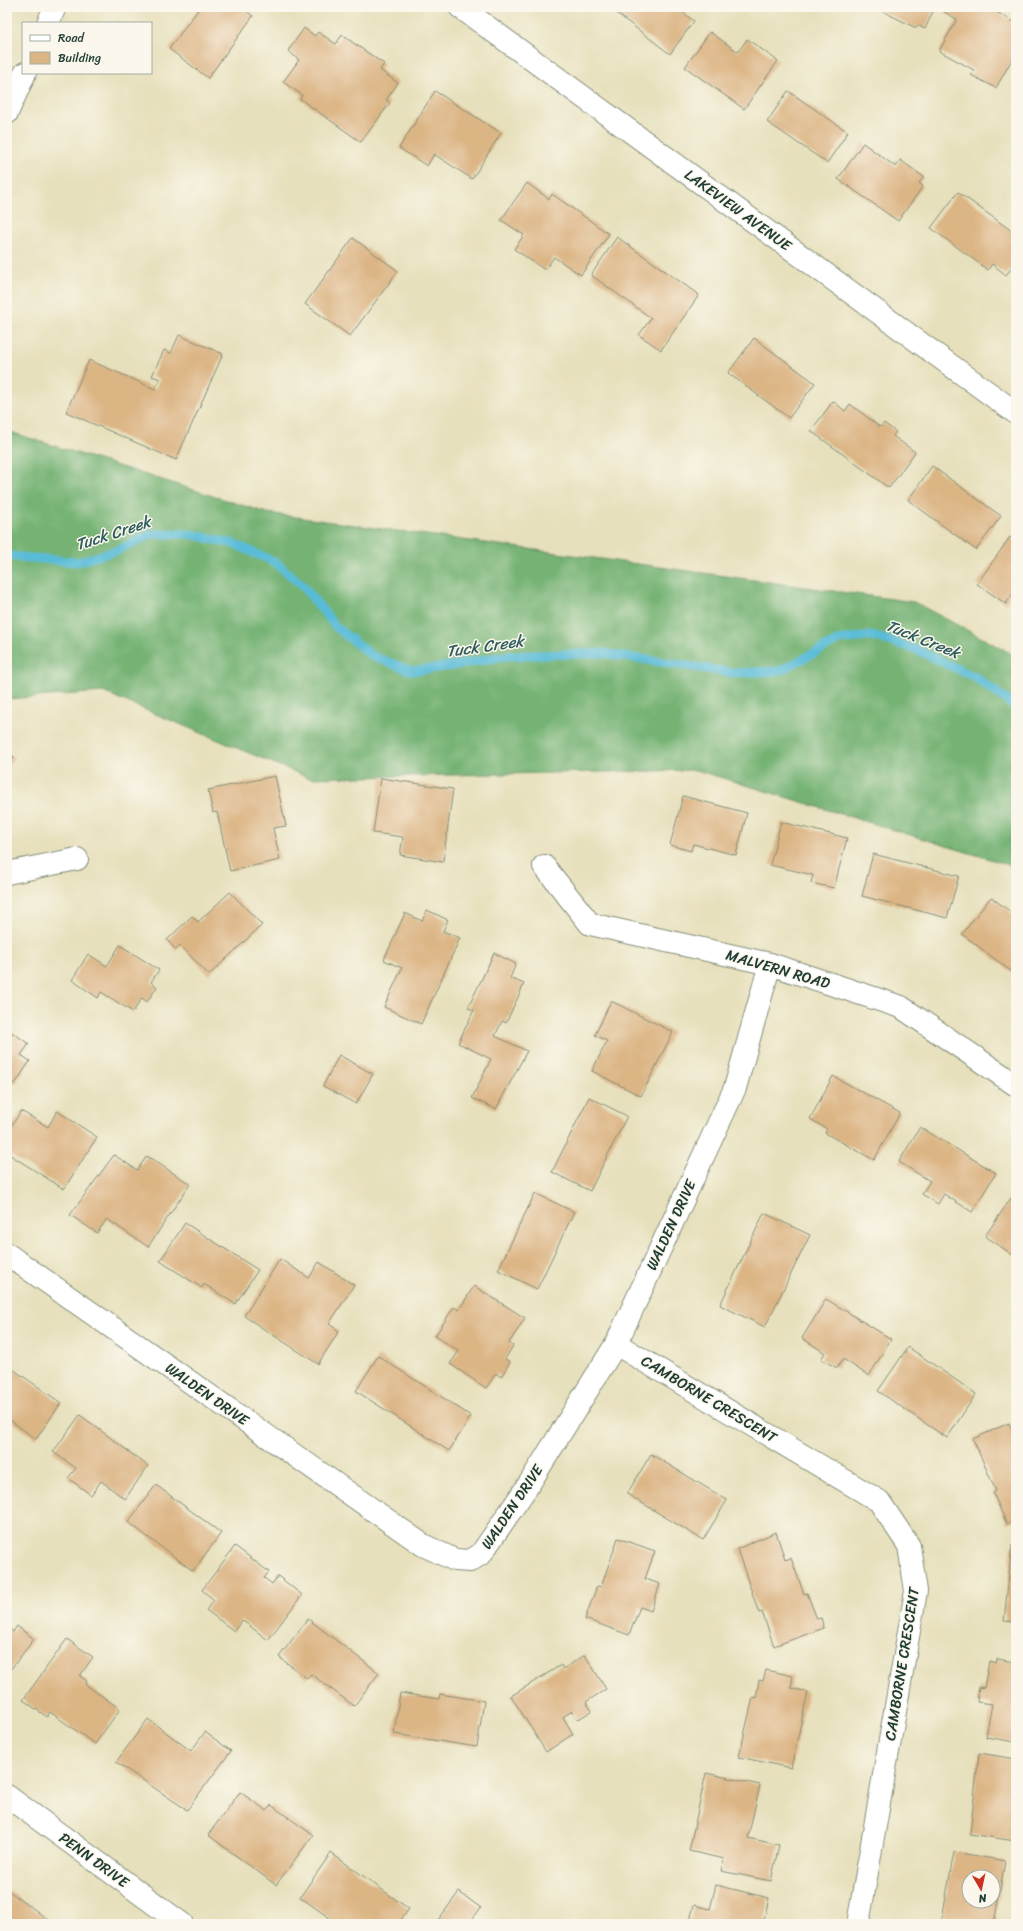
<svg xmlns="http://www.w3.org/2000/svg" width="1023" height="1931" font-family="Sriracha,sans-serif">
<rect width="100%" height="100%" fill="#fbf7ec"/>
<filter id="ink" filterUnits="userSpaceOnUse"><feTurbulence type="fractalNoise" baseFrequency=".025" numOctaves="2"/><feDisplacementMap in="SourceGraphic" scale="8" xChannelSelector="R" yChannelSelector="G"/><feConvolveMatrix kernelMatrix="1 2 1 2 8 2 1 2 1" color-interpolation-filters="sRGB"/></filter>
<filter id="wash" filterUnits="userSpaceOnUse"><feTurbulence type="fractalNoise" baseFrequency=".012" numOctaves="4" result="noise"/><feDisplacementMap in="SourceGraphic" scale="16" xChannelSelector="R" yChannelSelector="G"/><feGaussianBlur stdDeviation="0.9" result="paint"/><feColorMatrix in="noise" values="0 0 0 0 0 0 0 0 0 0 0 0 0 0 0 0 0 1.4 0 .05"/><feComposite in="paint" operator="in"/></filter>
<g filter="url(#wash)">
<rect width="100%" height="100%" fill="#e7e0bc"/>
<path fill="#75b273" stroke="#4a7854" d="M7,431L267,513L914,602L1016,656V867L696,770L309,778L103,692L7,699Z"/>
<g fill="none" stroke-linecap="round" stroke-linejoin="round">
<path stroke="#59bcd8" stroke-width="9" d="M7,556L78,562L118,550L152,534H190L234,544L275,562L303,586L336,627L372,656L412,671L452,666L504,656L602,653L734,673L779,671L839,640L872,636L915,649L975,677L1016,707"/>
</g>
<g id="blocks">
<g fill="#dcb585" fill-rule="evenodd">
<path d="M200,7H241L253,16L208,78L169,49Z"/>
<path d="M619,7H676L694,21L670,54L615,12Z"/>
<path d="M874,7H935L925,29L917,25L916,28Z"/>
<path d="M947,7H987L1016,23V52L996,88L971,75L974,70L939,51L957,19L944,12Z"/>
<path d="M304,28L315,36L318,32L336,44L342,35L384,64L380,70L398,83L386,100L390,103L361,142L300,99L302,95L283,82L299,60L288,51Z"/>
<path d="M710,32L738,52L747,39L778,61L744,109L685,67Z"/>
<path d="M435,91L501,133L472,179L434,154L427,166L399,148Z"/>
<path d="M788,91L848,132L827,163L767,122Z"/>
<path d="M863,143L896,167L900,160L924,177L919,183L923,186L898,221L838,179Z"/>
<path d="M527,183L549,199L552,194L609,234L581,275L554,257L545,270L514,249L524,235L501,220Z"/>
<path d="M958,192L1016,234V262L1006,275L992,264L988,270L931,228Z"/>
<path d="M617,237L699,295L661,350L639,335L651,318L591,275Z"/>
<path d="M353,238L398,271L350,336L305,304Z"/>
<path d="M179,335L223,354L176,460L66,412L89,360L155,389L160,379L152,376L164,350L171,353Z"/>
<path d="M754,338L815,383L789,418L728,373Z"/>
<path d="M833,401L845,411L850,404L880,427L884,423L896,432L893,436L915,452L889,488L811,431Z"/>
<path d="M932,466L1001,516L976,550L908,500Z"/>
<path d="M1010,537L1016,541V593L1014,592L1006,604L977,584Z"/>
<path d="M7,753L14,757L7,768Z"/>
<path d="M275,776L286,826L273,828L280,860L230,871L217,812L213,813L208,790Z"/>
<path d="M381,778L453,789L443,862L400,855L403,837L373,833Z"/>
<path d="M683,796L747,813L736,855L693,844L691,851L670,845Z"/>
<path d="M781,822L847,838L834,888L811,883L813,875L770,865Z"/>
<path d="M873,854L959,876L947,918L862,896Z"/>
<path d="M230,892L262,925L209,975L180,945L176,950L167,940L192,916L198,922Z"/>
<path d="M991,897L1016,916V975L962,934Z"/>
<path d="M427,910L448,920L443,931L460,938L421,1024L384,1007L402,968L384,960L405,913L422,921Z"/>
<path d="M120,945L159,970L151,982L157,987L147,1002L142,998L133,1012L101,992L98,998L72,980L88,954L107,966Z"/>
<path d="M494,953L516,964L510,978L524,984L506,1023L502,1021L495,1036L527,1051L496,1109L472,1098L491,1059L458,1043L474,1010L468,1008Z"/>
<path d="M611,1001L673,1032L641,1096L592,1071L607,1041L595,1035Z"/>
<path d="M7,1029L29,1044L21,1055L30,1061L15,1084L7,1079Z"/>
<path d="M339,1055L373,1074L356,1104L323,1086Z"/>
<path d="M833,1076L900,1113L874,1160L825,1133L827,1129L810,1119Z"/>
<path d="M589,1097L627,1116L590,1191L552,1172Z"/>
<path d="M21,1111L48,1127L57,1111L97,1137L64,1189L7,1153V1133Z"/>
<path d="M920,1127L996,1173L972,1212L944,1194L938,1204L922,1194L930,1181L899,1162Z"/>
<path d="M114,1155L137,1170L147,1156L190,1184L148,1247L107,1219L97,1233L70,1215Z"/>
<path d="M1016,1191V1257L985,1236Z"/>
<path d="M535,1193L574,1212L537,1289L498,1270Z"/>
<path d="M764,1213L810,1235L765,1327L720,1305Z"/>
<path d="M185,1223L258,1270L235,1304L204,1284L202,1288L160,1261Z"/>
<path d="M280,1259L309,1278L319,1262L354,1285L329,1324L339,1331L318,1364L244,1316Z"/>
<path d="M474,1286L525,1318L509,1343L513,1346L505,1359L510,1362L501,1377L496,1373L486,1388L450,1364L459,1351L435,1336L454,1307L459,1310Z"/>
<path d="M826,1299L891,1339L869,1376L843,1359L837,1368L821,1359L825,1353L802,1338Z"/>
<path d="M908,1347L976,1394L947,1438L878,1391Z"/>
<path d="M378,1356L471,1416L449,1451L356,1391Z"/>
<path d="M7,1365L61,1403L36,1439L7,1418Z"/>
<path d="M80,1415L148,1466L125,1499L101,1481L91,1495L68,1478L76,1468L53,1452Z"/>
<path d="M1009,1423L1016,1438V1520L1007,1524L993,1493L996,1491L973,1439Z"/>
<path d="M651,1454L727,1500L703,1540L627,1494Z"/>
<path d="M156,1485L221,1533L193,1571L128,1522Z"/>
<path d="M776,1532L785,1560L791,1558L804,1594L807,1593L817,1619L821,1618L824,1628L774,1646L762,1612L759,1613L737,1549Z"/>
<path d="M618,1538L655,1551L645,1579L660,1584L651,1611L640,1607L629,1635L585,1619L597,1586L601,1587Z"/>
<path d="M1012,1545H1016V1622L1004,1621Z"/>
<path d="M235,1546L269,1572L264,1578L272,1584L278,1576L302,1595L268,1640L242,1620L234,1631L206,1610L214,1600L202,1590Z"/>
<path d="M308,1619L379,1673L354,1706L311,1674L307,1678L279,1657Z"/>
<path d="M17,1626L34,1639L7,1674V1627L13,1632Z"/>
<path d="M67,1639L93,1657L80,1676L87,1681L85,1684L120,1709L95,1744L50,1712L47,1717L23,1700Z"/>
<path d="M585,1655L606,1689L586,1702L592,1711L577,1720L572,1711L563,1717L573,1734L546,1752L511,1696L561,1665L563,1669Z"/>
<path d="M997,1659L1016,1662V1742L986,1737L992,1704L977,1702L979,1687L984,1688L989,1661L996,1663Z"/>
<path d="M766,1670L793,1676L791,1688L808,1692L791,1768L739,1757L753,1697L756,1698L759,1680L763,1681Z"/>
<path d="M400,1693L439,1699L440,1694L484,1701L477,1747L394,1734Z"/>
<path d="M148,1719L191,1751L205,1732L231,1751L187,1810L116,1762Z"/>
<path d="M979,1753L1016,1759L1015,1841L970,1834Z"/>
<path d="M706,1773L760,1785L748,1838L779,1845L771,1881L721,1871L724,1859L689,1851Z"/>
<path d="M240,1792L267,1811L271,1805L313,1835L276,1885L208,1835Z"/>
<path d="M954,1852L1005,1861L994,1924H941ZM969,1877H993V1901H969Z"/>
<path d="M331,1853L409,1909L398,1924H338L300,1897Z"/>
<path d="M716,1885L769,1898L763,1924H689L694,1905L710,1909Z"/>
<path d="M9,1891L53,1923L52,1924H7V1894Z"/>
<path d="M459,1892L481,1908L468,1924H435Z"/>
</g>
</g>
</g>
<g filter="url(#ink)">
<use href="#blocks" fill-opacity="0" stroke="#838e78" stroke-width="1"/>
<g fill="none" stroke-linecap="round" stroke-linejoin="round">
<g stroke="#838e78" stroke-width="24">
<g id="street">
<path d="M460,7L1016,413"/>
<path d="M544,866L590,924L770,964L901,1007L1016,1085"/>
<path d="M7,873L77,859"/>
<path d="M7,1254L423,1545L455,1560L470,1561L481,1554L529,1484L616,1344L735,1088L770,964"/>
<path d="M616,1344L879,1501L909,1546L916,1591L858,1924"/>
<path d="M7,1796L182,1924"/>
</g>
</g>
<g stroke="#838e78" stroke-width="24">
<g id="primary">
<path d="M48,23L55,7"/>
<path d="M7,113L25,73"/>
</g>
</g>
<use href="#street" stroke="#fff" stroke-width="22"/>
<use href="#primary" stroke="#fff" stroke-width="22"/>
</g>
</g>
<g text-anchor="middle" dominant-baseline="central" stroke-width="3" stroke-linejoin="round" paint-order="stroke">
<g font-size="15" fill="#1f3d34" stroke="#fbf7ec">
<text transform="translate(738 210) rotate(36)">LAKEVIEW AVENUE</text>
<text transform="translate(778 969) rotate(16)">MALVERN ROAD</text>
<text transform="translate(671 1225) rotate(-65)">WALDEN DRIVE</text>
<text transform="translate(207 1394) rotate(35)">WALDEN DRIVE</text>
<text transform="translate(709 1399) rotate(31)">CAMBORNE CRESCENT</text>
<text transform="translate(512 1507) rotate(-56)">WALDEN DRIVE</text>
<text transform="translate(902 1664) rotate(-81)">CAMBORNE CRESCENT</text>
<text transform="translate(94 1860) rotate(36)">PENN DRIVE</text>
</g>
<g font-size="16" font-style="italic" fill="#2e5d5d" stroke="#fbf7ec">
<text transform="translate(113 533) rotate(-18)">Tuck Creek</text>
<text transform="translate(923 639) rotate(22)">Tuck Creek</text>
<text transform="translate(485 646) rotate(-8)">Tuck Creek</text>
</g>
</g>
<rect width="1023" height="1931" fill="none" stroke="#fbf7ec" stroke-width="24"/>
<rect x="22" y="22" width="130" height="52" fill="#fbf7ec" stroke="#a3ada2"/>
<rect x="30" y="35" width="20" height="6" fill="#ffffff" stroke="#a3ada2"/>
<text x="58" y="42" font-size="12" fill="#1f3d34">Road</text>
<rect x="30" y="52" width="20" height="12" fill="#dcb585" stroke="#a3ada2"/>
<text x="58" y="62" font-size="12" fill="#1f3d34">Building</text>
<g transform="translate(981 1889) rotate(171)"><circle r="19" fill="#fbf7ec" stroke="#a3ada2"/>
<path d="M0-3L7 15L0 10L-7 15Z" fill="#c8321e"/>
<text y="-6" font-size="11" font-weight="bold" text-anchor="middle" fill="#1f3d34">N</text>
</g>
</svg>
